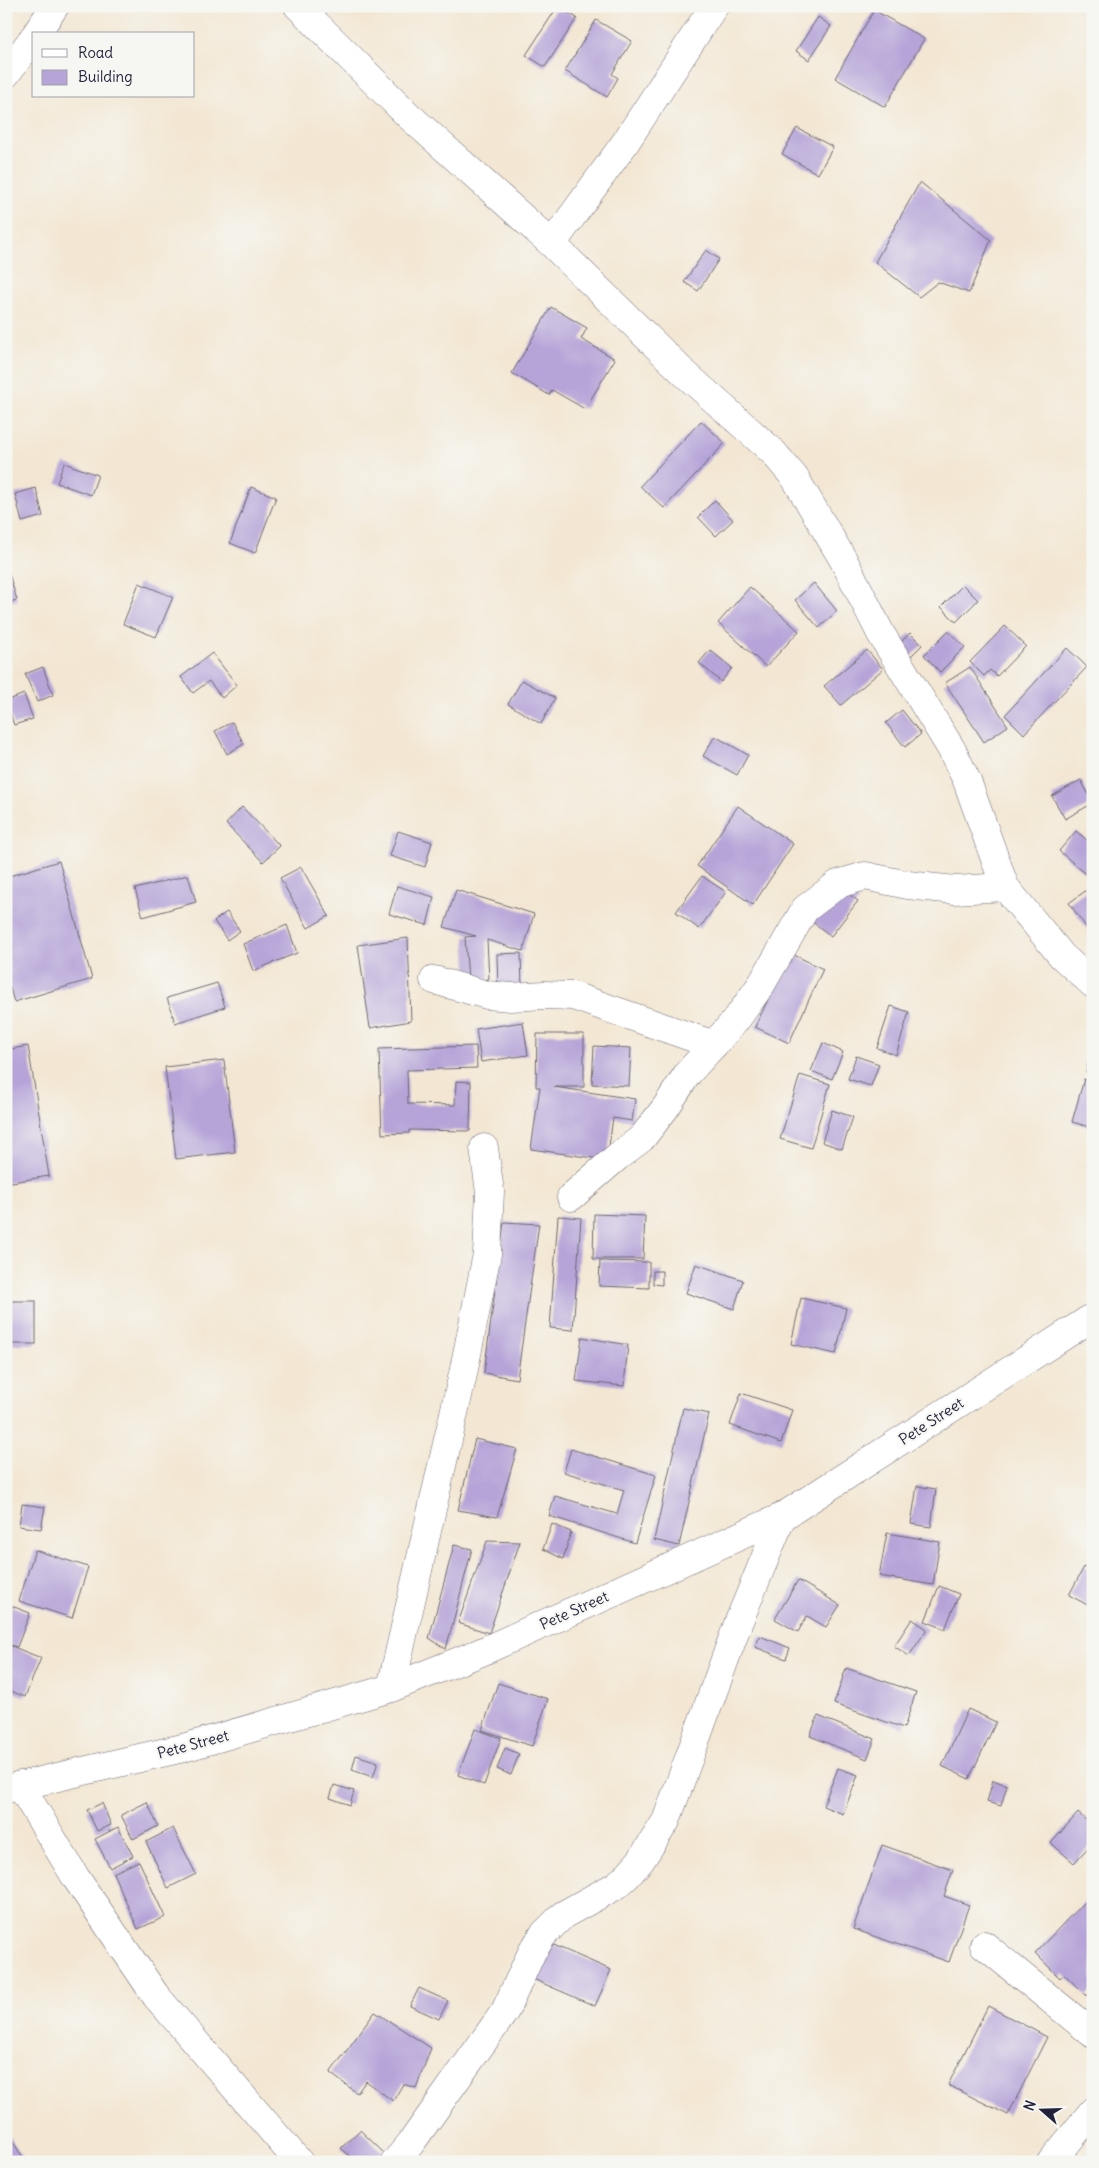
<svg xmlns="http://www.w3.org/2000/svg" width="1099" height="2168" font-family="Delius,sans-serif">
<rect width="100%" height="100%" fill="#f6f6f2"/>
<filter id="ink" filterUnits="userSpaceOnUse"><feTurbulence type="fractalNoise" baseFrequency=".02" numOctaves="2"/><feDisplacementMap in="SourceGraphic" scale="10" xChannelSelector="R" yChannelSelector="G"/><feConvolveMatrix kernelMatrix="1 2 1 2 8 2 1 2 1" color-interpolation-filters="sRGB"/></filter>
<filter id="wash" filterUnits="userSpaceOnUse"><feTurbulence type="fractalNoise" baseFrequency=".0096" numOctaves="4" result="noise"/><feDisplacementMap in="SourceGraphic" scale="20" xChannelSelector="R" yChannelSelector="G"/><feGaussianBlur stdDeviation="1.12" result="paint"/><feColorMatrix in="noise" values="0 0 0 0 0 0 0 0 0 0 0 0 0 0 0 0 0 1.4 0 .05"/><feComposite in="paint" operator="in"/></filter>
<g filter="url(#wash)">
<rect width="100%" height="100%" fill="#f3e7d3"/>
<g id="blocks">
<g fill="#b6a4d8">
<path d="M558,6L577,18L545,67L526,55Z"/>
<path d="M874,10L924,39L885,107L835,78Z"/>
<path d="M818,17L831,26L809,60L796,51Z"/>
<path d="M596,20L632,41L612,74L618,78L607,97L565,71Z"/>
<path d="M797,128L833,147L818,174L782,154Z"/>
<path d="M920,182L991,240L969,293L938,282L919,297L875,262Z"/>
<path d="M706,250L719,259L698,291L684,282Z"/>
<path d="M551,307L587,328L581,339L615,359L585,409L552,390L549,395L512,373Z"/>
<path d="M701,421L725,443L664,508L640,486Z"/>
<path d="M64,463L98,475L91,495L57,483Z"/>
<path d="M251,487L276,497L255,553L230,543Z"/>
<path d="M36,488L43,516L22,522L15,494Z"/>
<path d="M715,500L733,520L716,536L698,517Z"/>
<path d="M6,564L17,600L6,603Z"/>
<path d="M139,583L173,597L156,637L123,624Z"/>
<path d="M814,583L837,611L819,628L795,600Z"/>
<path d="M963,585L978,600L956,622L941,607Z"/>
<path d="M750,587L799,631L766,667L718,623Z"/>
<path d="M1005,626L1026,646L997,676L990,670L984,676L970,662Z"/>
<path d="M948,631L965,647L940,672L924,655Z"/>
<path d="M910,633L922,645L910,657L898,645Z"/>
<path d="M1067,648L1087,667L1024,734L1005,715Z"/>
<path d="M710,650L732,668L721,682L699,663Z"/>
<path d="M867,650L883,669L841,705L824,686Z"/>
<path d="M212,653L237,685L222,698L209,681L193,693L181,677Z"/>
<path d="M43,667L53,695L37,702L25,674Z"/>
<path d="M970,667L1008,726L984,742L945,683Z"/>
<path d="M522,680L555,698L541,724L508,704Z"/>
<path d="M24,694L33,719L14,725L6,701Z"/>
<path d="M902,710L921,734L905,747L886,723Z"/>
<path d="M232,722L244,744L227,754L215,731Z"/>
<path d="M715,736L748,755L737,775L703,756Z"/>
<path d="M1081,780L1093,803L1065,819L1052,796Z"/>
<path d="M738,806L793,844L753,905L697,866Z"/>
<path d="M242,807L280,846L263,862L226,824Z"/>
<path d="M398,831L432,842L425,867L390,856Z"/>
<path d="M1076,831L1093,845V880L1059,851Z"/>
<path d="M59,861L92,979L14,1002L6,974V877Z"/>
<path d="M301,867L329,916L308,928L280,878Z"/>
<path d="M188,875L196,902L143,917L135,889Z"/>
<path d="M702,876L726,892L699,929L676,912Z"/>
<path d="M837,885L858,901L831,936L810,920Z"/>
<path d="M397,886L434,897L427,925L389,914Z"/>
<path d="M1088,889L1093,896V937L1069,903Z"/>
<path d="M456,890L534,914L523,951L487,940L489,979L468,981L465,937L476,936L444,927Z"/>
<path d="M227,912L240,931L227,940L214,921Z"/>
<path d="M287,925L297,953L253,971L243,944Z"/>
<path d="M408,938L411,1021L370,1028L358,945Z"/>
<path d="M521,953L522,990L498,991L497,954Z"/>
<path d="M790,953L823,969L789,1043L755,1027Z"/>
<path d="M217,983L225,1007L175,1023L167,998Z"/>
<path d="M891,1006L909,1012L896,1055L877,1048Z"/>
<path d="M523,1022L528,1055L481,1062L476,1029Z"/>
<path d="M537,1034H584V1087H554L635,1099L632,1121L613,1118L607,1160L531,1149L540,1087H536Z"/>
<path d="M823,1043L843,1052L832,1079L811,1071Z"/>
<path d="M28,1046L49,1176L6,1183V1050Z"/>
<path d="M476,1046L477,1068L407,1070L408,1104L455,1105L456,1081L471,1082L470,1131L409,1130V1133L382,1134L379,1049Z"/>
<path d="M594,1046L631,1048L629,1086L592,1084Z"/>
<path d="M1090,1052L1093,1053V1073L1086,1072Z"/>
<path d="M856,1056L879,1064L871,1086L848,1079Z"/>
<path d="M224,1060L235,1152L176,1159L165,1067Z"/>
<path d="M800,1075L830,1084L811,1148L780,1139Z"/>
<path d="M1084,1079L1093,1082V1128L1072,1122Z"/>
<path d="M832,1110L853,1117L842,1149L822,1142Z"/>
<path d="M594,1214L645,1216L643,1259H593Z"/>
<path d="M558,1216L581,1218L573,1330L550,1328Z"/>
<path d="M504,1222L539,1224L517,1379L484,1373Z"/>
<path d="M600,1261L649,1262V1288L599,1286Z"/>
<path d="M696,1264L743,1280L734,1309L686,1293Z"/>
<path d="M653,1271H662V1285L653,1284Z"/>
<path d="M801,1298L846,1308L836,1354L791,1344Z"/>
<rect x="6" y="1301" width="30" height="43"/>
<path d="M582,1337L628,1345L624,1386L576,1381Z"/>
<path d="M741,1393L792,1410L781,1443L730,1425Z"/>
<path d="M683,1408L709,1414L679,1546L654,1540Z"/>
<path d="M475,1439L517,1449L497,1517L458,1510Z"/>
<path d="M571,1449L656,1475L635,1543L549,1516L555,1496L617,1514L624,1490L564,1472Z"/>
<path d="M917,1486L936,1489L931,1527L911,1524Z"/>
<path d="M22,1504L45,1507L41,1529L19,1526Z"/>
<path d="M552,1524L571,1532L563,1559L543,1549Z"/>
<path d="M887,1533L940,1542L933,1585L879,1576Z"/>
<path d="M487,1541L520,1542L489,1633L458,1623Z"/>
<path d="M454,1545L472,1549L446,1649L429,1638Z"/>
<path d="M35,1550L88,1567L72,1618L19,1601Z"/>
<path d="M1084,1567L1093,1571V1608L1069,1595Z"/>
<path d="M798,1580L840,1605L826,1627L807,1616L798,1632L775,1619Z"/>
<path d="M939,1586L959,1594L945,1629L925,1621Z"/>
<path d="M12,1606L30,1613L17,1647L6,1643V1623Z"/>
<path d="M912,1619L927,1629L909,1656L894,1646Z"/>
<path d="M760,1636L790,1648L786,1659L755,1647Z"/>
<path d="M6,1644L41,1658L25,1697L6,1689Z"/>
<path d="M846,1668L916,1692L904,1728L834,1704Z"/>
<path d="M498,1683L548,1699L532,1746L482,1730Z"/>
<path d="M968,1709L996,1722L969,1779L942,1766Z"/>
<path d="M818,1716L875,1739L867,1759L810,1736Z"/>
<path d="M475,1729L501,1738L484,1785L458,1775Z"/>
<path d="M505,1748L519,1754L511,1775L497,1769Z"/>
<path d="M356,1755L378,1762L373,1777L352,1770Z"/>
<path d="M838,1768L858,1775L843,1814L823,1806Z"/>
<path d="M993,1780L1007,1785L1001,1806L987,1802Z"/>
<path d="M334,1785L354,1791L350,1805L330,1798Z"/>
<path d="M147,1802L158,1826L133,1839L121,1815Z"/>
<path d="M102,1803L111,1825L97,1831L87,1810Z"/>
<path d="M1078,1813L1093,1826V1842L1074,1863L1051,1843Z"/>
<path d="M118,1827L133,1856L110,1868L95,1839Z"/>
<path d="M173,1828L196,1874L168,1888L146,1842Z"/>
<path d="M882,1845L953,1870L944,1896L969,1905L949,1962L853,1929Z"/>
<path d="M139,1861L165,1917L138,1929L113,1873Z"/>
<path d="M1084,1902L1093,1910V1989L1086,1996L1064,1974L1060,1978L1035,1953Z"/>
<path d="M549,1943L611,1970L595,2006L533,1979Z"/>
<path d="M419,1988L448,2001L439,2019L410,2006Z"/>
<path d="M988,2006L1047,2037L1008,2115L948,2085Z"/>
<path d="M375,2012L431,2048L416,2088L403,2084L393,2101L366,2081L357,2093L330,2073Z"/>
<path d="M1093,2124V2143L1083,2134Z"/>
<path d="M360,2130L385,2154L378,2162H356L341,2148Z"/>
<path d="M6,2131L26,2162H6Z"/>
</g>
</g>
</g>
<g filter="url(#ink)">
<use href="#blocks" fill-opacity="0" stroke="#6b6770" stroke-width="1"/>
<g fill="none" stroke-linecap="round" stroke-linejoin="round">
<g stroke="#6b6770" stroke-width="29">
<g id="street">
<path d="M298,6L408,115L552,244L682,371L773,452L795,478L844,561L881,634L952,750L967,781L1005,887L1062,956L1093,984"/>
<path d="M36,34L55,6"/>
<path d="M6,74L34,37"/>
<path d="M552,244L625,143L714,6"/>
<path d="M434,980L487,995L511,997L544,995L573,996L714,1045"/>
<path d="M571,1197L617,1157L642,1138L666,1107L688,1073L736,1020L761,985L805,909L838,884L865,876L908,885L955,890L1005,887"/>
<path d="M391,1688L463,1374L487,1254L490,1192L484,1148"/>
<path d="M20,1785L76,1878L156,1996L299,2162"/>
<path d="M6,1789L183,1748L391,1688L479,1653L782,1517L1093,1317"/>
<path d="M984,1945L1093,2034"/>
<path d="M395,2162L411,2143L505,2011L532,1952L543,1935L563,1915L617,1885L626,1877L641,1860L666,1821L739,1621L782,1517"/>
<path d="M1051,2162L1093,2111"/>
</g>
</g>
<use href="#street" stroke="#fff" stroke-width="28"/>
</g>
</g>
<g text-anchor="middle" dominant-baseline="central" stroke-width="4.5" stroke-linejoin="round" paint-order="stroke">
<g font-size="15" fill="#22223b" stroke="#f6f6f2">
<text transform="translate(931 1421) rotate(-33)">Pete Street</text>
<text transform="translate(574 1610) rotate(-24)">Pete Street</text>
<text transform="translate(193 1744) rotate(-15)">Pete Street</text>
</g>
</g>
<rect width="1099" height="2168" fill="none" stroke="#f6f6f2" stroke-width="25"/>
<rect x="32" y="32" width="162" height="65" fill="#f6f6f2" stroke="#a1a1a9"/>
<rect x="42" y="49" width="25" height="8" fill="#ffffff" stroke="#a1a1a9"/>
<text x="78" y="58" font-size="15" fill="#22223b">Road</text>
<rect x="42" y="70" width="25" height="15" fill="#b6a4d8" stroke="#a1a1a9"/>
<text x="78" y="82" font-size="15" fill="#22223b">Building</text>
<g transform="translate(1042 2110) rotate(290)" stroke="#f6f6f2" stroke-width="4" paint-order="stroke">
<path d="M0-4L9 19L0 12L-9 19Z" fill="#22223b"/>
<text y="-8" font-size="14" font-weight="bold" text-anchor="middle" fill="#22223b">N</text>
</g>
</svg>
